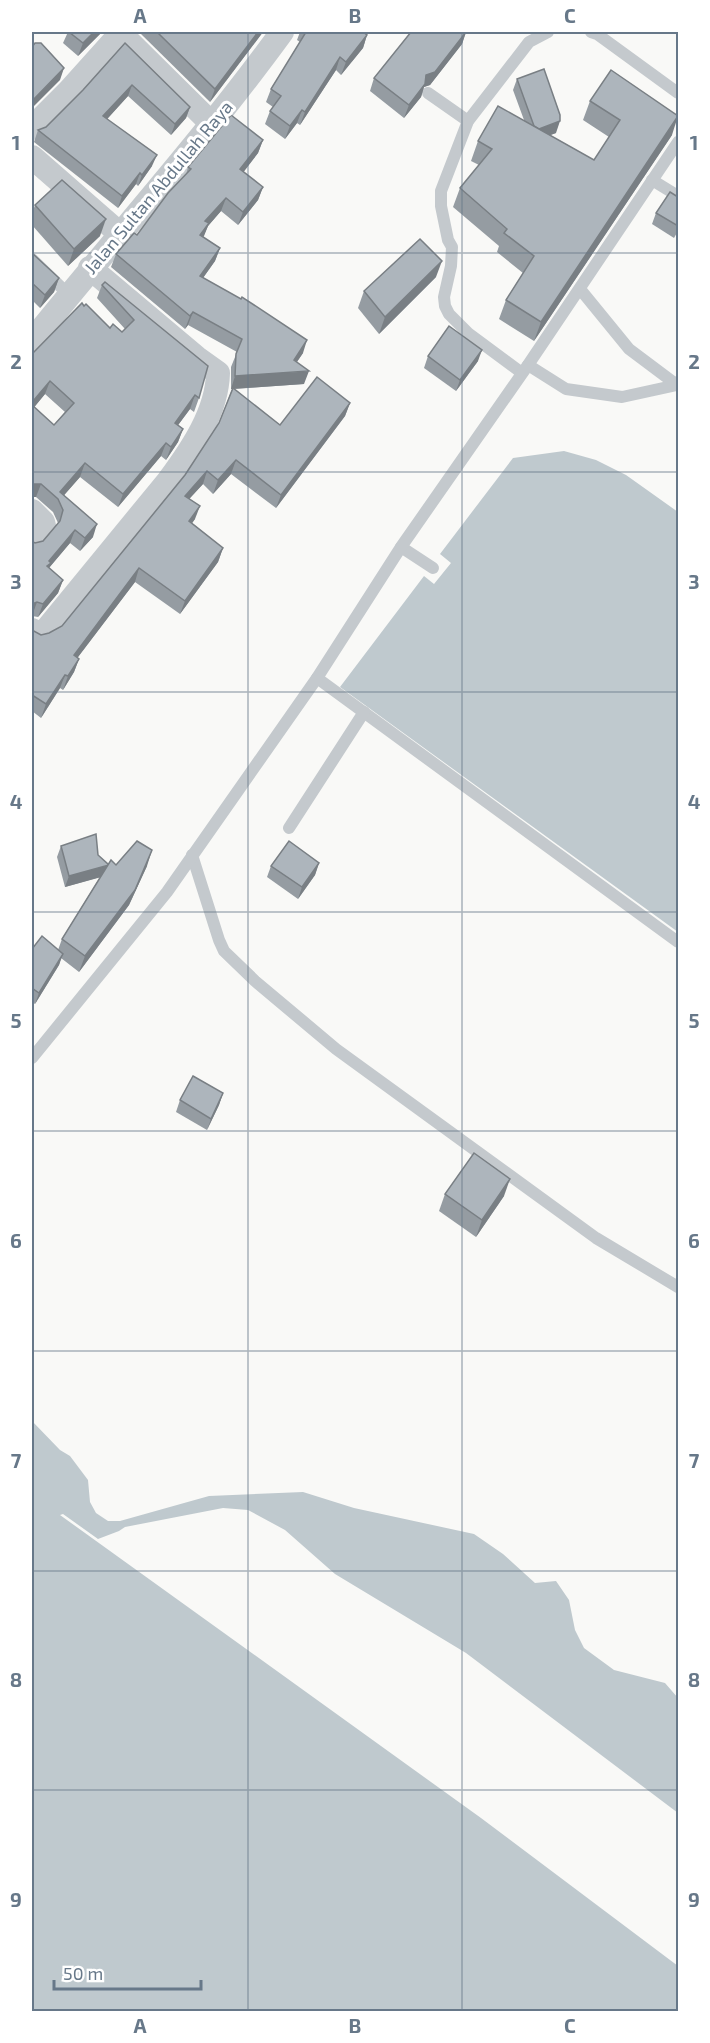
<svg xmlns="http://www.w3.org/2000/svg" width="710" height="2043" font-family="'Exo 2',sans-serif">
<rect width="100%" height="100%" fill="#f9f9f7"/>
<g fill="#bfc9ce">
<path d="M564,451L596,460L626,475L678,512V932L340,687L424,576L434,584L451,563L440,554L513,458Z"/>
<path d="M32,1421L60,1450L70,1456L88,1480L90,1502L96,1513L108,1521H120L209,1496L303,1492L354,1508L474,1534L503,1554L535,1583L556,1581L569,1600L575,1630L584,1648L614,1670L665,1683L678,1698V1813L466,1653L335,1574L285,1530L248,1510L223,1508L125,1527L119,1531L98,1539L63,1514L60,1515L481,1818L678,1966V2011H32Z"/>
</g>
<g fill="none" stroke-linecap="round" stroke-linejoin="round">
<g stroke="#c4c9cd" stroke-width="12">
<path d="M591,32L597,34L678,93"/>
<path d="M428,93L468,121"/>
<path d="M652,180L678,196"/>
<path d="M32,259L69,295"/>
<path d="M580,289L629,349L677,385"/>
<path d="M528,365L566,389L622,397L677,385L678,382"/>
<path d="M522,373L468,333L449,314L445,306L444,297L451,266L452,247L448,240L441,206V191L468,121L529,42L548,32"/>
<path d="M401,547L433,568"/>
<path d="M317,678L678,942"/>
<path d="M289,828L364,712"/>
<path d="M192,855L219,940L224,951L255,981L336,1049L596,1238L678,1287"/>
<path d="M32,1058L167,892L317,678L401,547L528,365L678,142"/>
</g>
<g stroke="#c4c9cd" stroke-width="24">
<path d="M120,33L212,124"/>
<path d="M32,128L69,91L122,32"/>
<path d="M32,157L119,233"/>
<path d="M32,341C115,238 204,139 282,32"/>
<path d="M32,511L43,522L44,526L32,542"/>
<path d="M32,630L38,634L46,630L169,480C192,449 217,412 218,373L197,358L90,268"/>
</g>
</g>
<g fill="#959ca2" fill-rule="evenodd">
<path d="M68,32H102L78,56L63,43Z"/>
<path d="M142,32H263L210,102L141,34Z"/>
<path d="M300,32H363L367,35L363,48L341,75L336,70L300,125L297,123L285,139L265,124L270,111L273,107L266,102L271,89L300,42L297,40Z"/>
<path d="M466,32L462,44L430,85L424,87L421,97L404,118L370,91L374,78Z"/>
<path d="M125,43L190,107L186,118L171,135L128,96L107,119L152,166L138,186L136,184L118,208L34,142L38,130L46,127L83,90Z"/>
<path d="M517,79L556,133L550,135L594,160L609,137L583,120L590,101L672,135L534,341L499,319L506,300L523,273L497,252L499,246L453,207L460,188L479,165L471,161L478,141L524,120L513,90Z"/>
<path d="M263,140L258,153L243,172L263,187L258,200L238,225L221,211L208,226L203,237L220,248L215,261L203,278L303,353L297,362L304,384L234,389L280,425L350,403L345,416L276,508L231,474L213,494L203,484L189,499L195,519L192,523L223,548L218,562L180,614L135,582L77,658L79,659L74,672L63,690L60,688L41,718L32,711V630L41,635L49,633L62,626L185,475L219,423L232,389H231V367L237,352L188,325L185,329L111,267L116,254L137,235L186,175L188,167Z"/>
<path d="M678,197V231L674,238L652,224L656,213Z"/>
<path d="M35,205L100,236L68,266L32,225V214Z"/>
<path d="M32,253L59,278L54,292L40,308L32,300Z"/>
<path d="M436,277L379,334L358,308L364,291Z"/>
<path d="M105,282L199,398L194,412L190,409L178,425L183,429L178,442L166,460L161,456L118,507L80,477L64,495L93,537L80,551L70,543L49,568L63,580L58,593L38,617L32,616V541L35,543L43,541L58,523L53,512L36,497H32V354L110,328L122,332L125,329L97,298L102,285ZM45,394L65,412L54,425L34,407Z"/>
<path d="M428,356L478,361L456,391L424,368Z"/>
<path d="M61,846L98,855L108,864L147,866L129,905L79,972L61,958L59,965L35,1004L32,1002V949L58,950L62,939L100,877L65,887L57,857Z"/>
<path d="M319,863L315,875L298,899L267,877L271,866Z"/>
<path d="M223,1093L219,1105L207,1130L176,1112L180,1100Z"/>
<path d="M445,1194L504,1196L476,1237L439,1211Z"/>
</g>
<g fill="#797f84">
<path d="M94,32H102L78,56L83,43Z"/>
<path d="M258,32H263L210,102L215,89Z"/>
<path d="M466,32L462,44L430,85L424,87L421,97L404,118L409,105L426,75Z"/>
<path d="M367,35L363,48L341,75L346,62Z"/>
<path d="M340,57L336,70L300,125L305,112Z"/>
<path d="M64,68L60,80L32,108V101Z"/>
<path d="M132,85L128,96L99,128L103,116Z"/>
<path d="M190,107L186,118L171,135L175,124Z"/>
<path d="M302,110L297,123L285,139L290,126Z"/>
<path d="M678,116L672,135L534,341L541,322Z"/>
<path d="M560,121L556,133L532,142L536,130Z"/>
<path d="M263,140L258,153L236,182L240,169Z"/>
<path d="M157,155L152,166L138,186L142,175Z"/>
<path d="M140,173L136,184L118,208L122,196Z"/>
<path d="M263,187L258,200L238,225L243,212Z"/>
<path d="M226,198L221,211L208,226L204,236L195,248L205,221Z"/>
<path d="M106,219L100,236L68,266L74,249Z"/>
<path d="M220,248L215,261L195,289L200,276Z"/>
<path d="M442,261L436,277L379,334L385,317Z"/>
<path d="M59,278L54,292L40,308L45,295Z"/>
<path d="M193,312L188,325L185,329L190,316Z"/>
<path d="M307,340L303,353L289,373L309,371L304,384L231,389L235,376L294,360Z"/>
<path d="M482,350L478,361L456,391L460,380Z"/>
<path d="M50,381L45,394L32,410V406L34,400Z"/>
<path d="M195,395L190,409L170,436L175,423Z"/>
<path d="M350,403L345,416L276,508L281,495Z"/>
<path d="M183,429L178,442L166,460L171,447Z"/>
<path d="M166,443L161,456L118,507L123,494Z"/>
<path d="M236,460L231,474L213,494L218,480Z"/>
<path d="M85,463L80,477L59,501L60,492Z"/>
<path d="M207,471L203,484L180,509L185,496Z"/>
<path d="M34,484H41L36,497H32V485Z"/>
<path d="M200,506L195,519L184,534L189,521Z"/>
<path d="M97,524L93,537L80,551L85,538Z"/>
<path d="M75,530L70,543L48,569L46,576L49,561Z"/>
<path d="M223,548L218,562L180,614L185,601Z"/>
<path d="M139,568L135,582L69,669L74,655Z"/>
<path d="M63,580L58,593L38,617L43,604Z"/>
<path d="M37,602L32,616V604Z"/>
<path d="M79,659L74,672L63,690L68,676Z"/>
<path d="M65,675L60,688L41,718L46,704Z"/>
<path d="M152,850L147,866L129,905L79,972L85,956Z"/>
<path d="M319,863L315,875L298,899L302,887Z"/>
<path d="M109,865L105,876L65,887L69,876Z"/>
<path d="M63,954L59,965L35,1004L39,993Z"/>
<path d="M223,1093L219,1105L207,1130L211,1119Z"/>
<path d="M510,1179L504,1196L476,1237L482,1220Z"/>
</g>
<g fill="#adb5bc" stroke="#797f84" stroke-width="1.5">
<path d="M69,32H94L83,43Z"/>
<path d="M157,32H258L215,89Z"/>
<path d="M306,32H363L367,35L346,62L340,57L305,112L302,110L290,126L270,111L281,96L271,89Z"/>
<path d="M411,32H466L435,72L426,75L425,84L409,105L374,78Z"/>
<path d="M35,43H41L64,68L32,101V47Z"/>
<path d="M125,43L190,107L175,124L132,85L103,116L157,155L142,175L140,173L122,196L38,130L46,127L83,90Z"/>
<path d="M544,69L560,115V121L539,129L534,126L517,79Z"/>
<path d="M611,70L678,116L541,322L506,300L534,256L504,233L507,229L460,188L492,149L478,141L498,106L594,160L620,120L590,101Z"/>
<path d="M231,115L263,140L240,169L263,187L243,212L226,198L205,221L209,223L200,235L220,248L200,276L241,299L242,297L307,340L294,360L309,371L235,376L236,354L242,339L193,312L190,316L116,254L134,233L137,235L168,193L191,169L188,167Z"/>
<path d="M62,180L106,219L74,249L35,205Z"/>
<path d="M670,192L678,197V226L656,213Z"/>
<path d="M420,239L442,261L385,317L364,291Z"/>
<path d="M32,253L59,278L45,295L32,283Z"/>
<path d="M105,282L208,366L199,398L195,395L175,423L183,429L171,447L166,443L123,494L85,463L60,492L97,524L85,538L75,530L49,561L51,563L47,566L63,580L43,604L37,602L32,604V559L33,558L32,557V541L35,543L43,541L60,521L63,510L58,499L41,484H34L32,485V405L54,425L74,403L50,381L34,400L32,398V354L82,303L84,306L86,304L110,328L113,324L122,332L134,320L102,285Z"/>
<path d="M449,326L482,350L460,380L428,356Z"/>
<path d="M317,377L350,403L281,495L236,460L218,480L207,471L185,496L200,506L189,521L223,548L185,601L139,568L74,655L79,659L68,676L65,675L46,704L32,695V630L41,635L49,633L62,626L185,475L219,423L233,388L280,425Z"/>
<path d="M96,834L98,855L109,865L69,876L61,846Z"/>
<path d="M137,841L152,850L135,890L85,956L62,939L111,860L116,865Z"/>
<path d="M289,841L319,863L302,887L271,866Z"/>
<path d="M42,936L63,954L39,993L32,988V949Z"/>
<path d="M193,1076L223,1093L211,1119L180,1100Z"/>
<path d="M474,1153L510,1179L482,1220L445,1194Z"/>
</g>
<path fill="none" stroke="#677889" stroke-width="1.5" stroke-opacity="0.55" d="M248,32V2012M462,32V2012M32,253H678M32,472H678M32,692H678M32,912H678M32,1131H678M32,1351H678M32,1571H678M32,1790H678"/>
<g text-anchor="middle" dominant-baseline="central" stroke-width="6" stroke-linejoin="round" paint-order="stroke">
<g font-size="18" fill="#677889" stroke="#fff">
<text transform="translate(158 187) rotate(-50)">Jalan Sultan Abdullah Raya</text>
</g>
</g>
<rect width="710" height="2043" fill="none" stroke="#ffffff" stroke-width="66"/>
<path d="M54 1980v9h147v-9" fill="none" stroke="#677889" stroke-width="3"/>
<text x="63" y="1980" font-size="18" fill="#677889" stroke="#ffffff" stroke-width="4.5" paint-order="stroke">50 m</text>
<rect x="33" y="33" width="644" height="1977" fill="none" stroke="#677889" stroke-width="2"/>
<g font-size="20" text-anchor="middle" font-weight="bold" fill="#677889">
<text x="140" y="23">A</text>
<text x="355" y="23">B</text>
<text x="570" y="23">C</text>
<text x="16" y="150">1</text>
<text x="694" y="150">1</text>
<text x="16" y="369">2</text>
<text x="694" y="369">2</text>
<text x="16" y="589">3</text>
<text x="694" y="589">3</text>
<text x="16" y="809">4</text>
<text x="694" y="809">4</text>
<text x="16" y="1028">5</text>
<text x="694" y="1028">5</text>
<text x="16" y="1248">6</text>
<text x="694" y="1248">6</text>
<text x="16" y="1468">7</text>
<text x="694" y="1468">7</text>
<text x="16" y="1687">8</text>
<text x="694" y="1687">8</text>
<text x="16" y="1907">9</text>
<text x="694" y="1907">9</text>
<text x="140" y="2033">A</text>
<text x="355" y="2033">B</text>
<text x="570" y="2033">C</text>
</g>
</svg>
